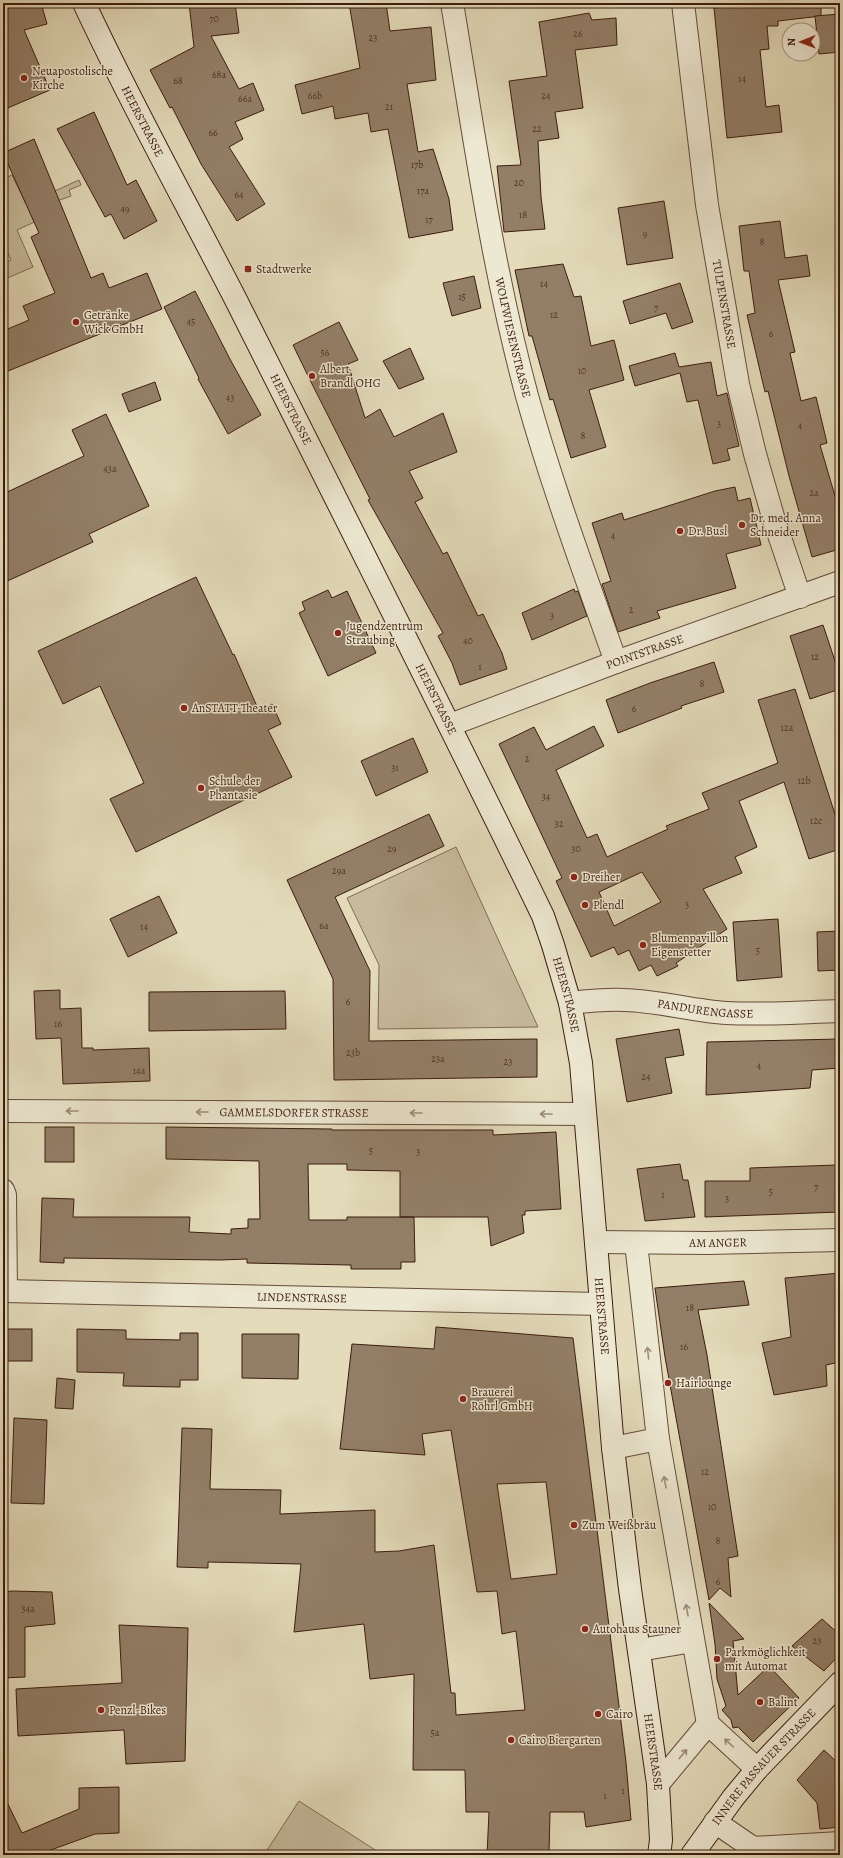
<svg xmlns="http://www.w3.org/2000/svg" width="843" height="1858" font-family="Alegreya,serif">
<rect width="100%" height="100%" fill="#e3dbba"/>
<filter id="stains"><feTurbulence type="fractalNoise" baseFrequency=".005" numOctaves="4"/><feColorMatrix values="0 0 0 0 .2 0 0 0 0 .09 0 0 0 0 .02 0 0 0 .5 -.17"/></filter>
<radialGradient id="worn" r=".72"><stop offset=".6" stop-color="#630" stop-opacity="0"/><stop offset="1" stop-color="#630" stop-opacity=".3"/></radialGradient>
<g fill="#c7bb9d" stroke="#826c56">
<path d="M12,175L26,204L79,180L81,185L69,190L71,196L57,201L61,210L17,230L33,267L3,280V264L11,260L3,242V179Z"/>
<path d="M456,847L538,1027L378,1029L379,965L347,898Z"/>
<path d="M299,1801L383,1855H264Z"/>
</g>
<g fill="#937f68" stroke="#3d1c0f" fill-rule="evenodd">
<path d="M24,3H41L47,24L24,30L50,90L3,110V9Z"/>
<path d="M189,3H235L239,33L211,36L239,89L253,83L264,110L235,122L243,139L229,147L265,204L237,221L201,164L172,107L170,108L150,70L194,47Z"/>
<path d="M349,3H386L390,31L431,27L436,80L407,84L418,152L433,149L449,199L453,230L409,238L388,129L371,132L368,113L335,119L333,106L302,114L295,85L360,68Z"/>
<path d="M762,3H821V16L778,21V26H767L769,49L760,50L766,107L779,105L782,132L727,138L714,8Z"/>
<path d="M589,13L592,20L616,18L617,45L575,50L583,108L555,112L559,138L538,141L541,197L545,229L504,232L497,166L521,165L509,81L547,76L539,22Z"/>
<path d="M840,14V52L819,54L815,16Z"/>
<path d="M94,112L127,185L136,180L157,221L124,239L111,214L105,217L57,129Z"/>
<path d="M34,139L91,278L103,273L109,288L147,273L162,309L3,373V331L29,320L23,306L55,293L31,237L39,233L3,153Z"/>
<path d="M664,201L673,258L627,265L618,208Z"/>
<path d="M780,221L785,258L807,255L810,276L778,280L795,352L790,353L801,401L816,397L827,443L820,445L840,513V549L812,557L789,476L768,391L765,392L747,315L755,313L749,271H744L739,226Z"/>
<path d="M563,264L574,297L581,296L591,346L614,340L624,380L589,390L606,447L571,458L553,399L550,400L532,336H529L515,270Z"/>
<path d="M474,276L481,308L452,316L443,283Z"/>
<path d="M680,283L693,322L672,329L666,313L630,324L623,301Z"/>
<path d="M195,291L231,361L261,415L228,434L198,379L199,378L164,307Z"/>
<path d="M339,322L358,360L348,364L365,418L380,409L394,437L443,413L457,452L409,471L423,498L415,502L443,554L447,552L478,616L483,614L502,653L507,669L460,685L452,663L438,636L443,633L368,500L370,499L310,380L293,345Z"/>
<path d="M410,348L424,379L399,389L383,361Z"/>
<path d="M675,353L679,367L711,362L717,396L727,393L739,446L727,449L730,460L713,464L698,400L687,402L680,373L635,386L629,366Z"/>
<path d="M155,382L161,400L129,412L122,394Z"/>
<path d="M106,414L149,506L89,534L93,542L3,583V494L84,456L72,430Z"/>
<path d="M735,487L738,501L750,498L761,545L726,554L736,588L657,611L660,618L618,632L602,584L611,581L592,523L622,513L624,520L715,491Z"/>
<path d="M196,577L233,655L234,654L259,711L272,704L281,724L268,730L292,777L136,852L110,799L144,783L100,686L63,704L38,651Z"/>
<path d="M574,589L575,592L578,591L587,616L532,640L522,613Z"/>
<path d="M328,590L332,598L347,591L376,653L328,676L299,613L305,610L302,602Z"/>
<path d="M823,625L840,676V689L810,699L790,636Z"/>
<path d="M714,662L724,692L681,706L682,708L618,733L606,700L650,683Z"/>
<path d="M795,689L840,830V849L809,859L784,782L739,801L757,847L735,857L742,873L703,889L727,929L676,963L678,966L657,976L651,965L639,971L629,950L618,955L614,947L591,957L556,881L562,878L499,744L534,727L546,750L594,726L604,746L556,770L587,838L597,834L607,857L668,829L666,826L709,809L702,793L778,763L758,700ZM642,872L661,902L614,926L599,892Z"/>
<path d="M413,738L428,772L376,796L361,761Z"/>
<path d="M429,814L444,846L335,897L370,971L369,1041L537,1039V1077L334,1080L333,979L287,880Z"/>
<path d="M159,896L177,933L128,957L110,919Z"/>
<path d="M778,919L782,977L737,981L733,922Z"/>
<path d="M840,931V970L818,971L817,932Z"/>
<path d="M60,990V1009L81,1008L82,1048H93V1050L149,1048L150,1081L63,1084L61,1038L36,1039L34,991Z"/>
<path d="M285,991L286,1029L149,1031V992Z"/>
<path d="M679,1029L684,1055L665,1058L672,1093L627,1102L616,1039Z"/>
<path d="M840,1039V1068L812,1070L810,1088L706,1095L707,1042Z"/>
<rect x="45" y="1127" width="29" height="35"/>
<path d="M166,1127L332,1129V1130H493V1135L556,1132L561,1209L525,1211V1215H522L524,1233L491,1246L488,1217H400V1171L347,1170V1164H308L309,1220H347V1217H414L415,1262H401V1269H351V1265L247,1263V1259L220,1260L64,1258V1263L40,1262L42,1198L74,1199L73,1217H190L189,1232L231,1234V1229L248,1228V1219H260L259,1161L166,1159Z"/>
<path d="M680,1164L683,1180H688L695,1217L645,1221L637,1169Z"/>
<path d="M837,1165V1169H840V1212L705,1217V1181H750V1168Z"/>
<path d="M840,1273V1362L826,1365L827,1386L774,1395L762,1343L791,1337L785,1278Z"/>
<path d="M744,1281L749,1305L698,1310L707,1355L738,1556L728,1558L731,1597L720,1588L709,1600L665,1357L655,1288Z"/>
<path d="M436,1327L573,1338L626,1762L631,1820L586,1827L584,1812H550L549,1855H487L489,1812H466L465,1770H413L414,1674L370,1679L364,1624L294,1632L301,1564L208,1562V1568L177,1567L182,1428L212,1429L210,1489L281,1490L280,1514L375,1510V1552L399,1551L434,1545L451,1693H455L456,1715L525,1710L516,1631L502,1634L497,1591L477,1592L451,1430L422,1434L425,1455L340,1449L352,1344L434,1349ZM546,1482L557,1574L511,1579L497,1484Z"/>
<rect x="3" y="1329" width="29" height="32"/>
<path d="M77,1329L126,1330V1339L180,1340V1333H198V1380H180V1387L123,1386L124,1373L77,1372Z"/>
<path d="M242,1334H299L298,1379L242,1378Z"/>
<path d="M57,1378L75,1380L73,1409L55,1408Z"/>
<path d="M14,1418L47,1420L44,1504L11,1503Z"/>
<path d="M12,1591L52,1592L55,1624L25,1627V1677L3,1678V1592Z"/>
<path d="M709,1603L744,1639L733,1641L738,1695L769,1666L799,1698L753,1742L738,1727L733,1728L731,1720L722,1710L726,1706L717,1679L715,1644Z"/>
<path d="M822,1619L840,1635V1654L824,1671L792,1646Z"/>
<path d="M119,1625L188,1628L185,1761L126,1764L124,1730L18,1736L16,1689L122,1683Z"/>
<path d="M824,1750L840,1765V1827L820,1829L817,1803L797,1780Z"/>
<path d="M119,1787V1833L95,1834L37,1855H3V1794L22,1833L79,1809V1788Z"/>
</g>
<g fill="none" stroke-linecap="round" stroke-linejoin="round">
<g stroke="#664c3a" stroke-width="24">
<g id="street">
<path id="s1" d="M452,3C474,134 492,267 527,396C552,486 585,574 616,662"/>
<path id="s2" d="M683,3L707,205L738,384L755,454L774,520L800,597"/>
<path id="s3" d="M450,725L616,662L840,582"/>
<path id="s4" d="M570,1003C588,1001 606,999 625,1000C659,1001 693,1011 727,1013C765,1015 803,1012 840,1011"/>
<path id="s5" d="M3,1111L585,1114"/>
<path d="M3,1190L5,1195L6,1291"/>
<path id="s6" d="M596,1242L707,1243L840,1240"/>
<path d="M636,1243L658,1439L708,1724L757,1769"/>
<path id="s7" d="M3,1291L601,1304"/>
<path d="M613,1448L658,1439"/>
<path d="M639,1650L693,1641"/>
<path d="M658,1784L708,1724"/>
<path d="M715,1822L753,1848L840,1843"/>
</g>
</g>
<g stroke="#3d1c0f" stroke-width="24">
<g id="secondary">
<path id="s8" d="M84,3C131,104 185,201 236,300C339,505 443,710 543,916L553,945L570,1003L581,1063L613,1448L630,1589L658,1784L661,1840L659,1855"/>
<path id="s9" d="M692,1855L733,1798L757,1769L840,1683"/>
</g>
</g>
<use href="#street" stroke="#ede8d2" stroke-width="22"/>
<use href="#secondary" stroke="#ede8d2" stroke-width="22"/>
</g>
<defs><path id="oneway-shaft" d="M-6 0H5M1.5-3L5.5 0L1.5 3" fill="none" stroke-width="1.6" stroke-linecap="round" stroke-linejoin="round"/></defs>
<g stroke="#9e8c7a">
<use href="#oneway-shaft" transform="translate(72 1111) rotate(-180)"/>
<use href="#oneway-shaft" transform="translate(202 1112) rotate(-180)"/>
<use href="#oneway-shaft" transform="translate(416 1113) rotate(-180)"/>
<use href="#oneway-shaft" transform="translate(546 1114) rotate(-180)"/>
<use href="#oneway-shaft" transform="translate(648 1353) rotate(-96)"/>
<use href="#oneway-shaft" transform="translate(665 1482) rotate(-100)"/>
<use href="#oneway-shaft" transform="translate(687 1610) rotate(-100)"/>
<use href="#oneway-shaft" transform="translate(729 1743) rotate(-138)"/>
<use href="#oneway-shaft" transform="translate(683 1754) rotate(-50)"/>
</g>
<g fill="#8f2418" stroke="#ede8d2" stroke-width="1.5">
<circle cx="24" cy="78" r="4"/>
<rect x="244" y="265" width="8" height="8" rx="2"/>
<circle cx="76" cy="322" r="4"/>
<circle cx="312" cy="376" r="4"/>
<circle cx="742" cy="525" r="4"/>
<circle cx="680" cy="531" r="4"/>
<circle cx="338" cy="633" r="4"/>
<circle cx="184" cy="708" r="4"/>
<circle cx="201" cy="788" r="4"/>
<circle cx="574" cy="877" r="4"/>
<circle cx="585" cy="905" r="4"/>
<circle cx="643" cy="945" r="4"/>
<circle cx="668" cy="1383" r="4"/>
<circle cx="463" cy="1399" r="4"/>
<circle cx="574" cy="1525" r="4"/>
<circle cx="585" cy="1629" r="4"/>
<circle cx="717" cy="1659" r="4"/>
<circle cx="760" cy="1702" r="4"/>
<circle cx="101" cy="1710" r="4"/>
<circle cx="598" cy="1714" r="4"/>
<circle cx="511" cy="1740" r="4"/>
</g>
<g text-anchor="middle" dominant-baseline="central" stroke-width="3" stroke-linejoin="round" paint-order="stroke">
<g font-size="10" fill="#523525">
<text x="214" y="18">70</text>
<text x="578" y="33">26</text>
<text x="373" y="37">23</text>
<text x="219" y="74">68a</text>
<text x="742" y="78">14</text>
<text x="178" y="80">68</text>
<text x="315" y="95">66b</text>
<text x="546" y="95">24</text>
<text x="245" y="98">66a</text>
<text x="389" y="106">21</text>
<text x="537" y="128">22</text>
<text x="213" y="132">66</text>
<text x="417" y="164">17b</text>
<text x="519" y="182">20</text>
<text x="423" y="190">17a</text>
<text x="239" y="194">64</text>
<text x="125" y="208">49</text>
<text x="523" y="214">18</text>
<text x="429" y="219">17</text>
<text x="645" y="233">9</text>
<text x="762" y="241">8</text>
<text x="544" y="283">14</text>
<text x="462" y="296">15</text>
<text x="656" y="307">7</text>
<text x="554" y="314">12</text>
<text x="191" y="321">45</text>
<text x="771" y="333">6</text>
<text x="325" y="352">56</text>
<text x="582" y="370">10</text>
<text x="230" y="397">43</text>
<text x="719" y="423">3</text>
<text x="800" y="425">4</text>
<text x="583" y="435">8</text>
<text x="110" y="468">43a</text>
<text x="814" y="492">2a</text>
<text x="613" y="535">4</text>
<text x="631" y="609">2</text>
<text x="552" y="615">3</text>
<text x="468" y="640">40</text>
<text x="815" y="656">12</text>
<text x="480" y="666">1</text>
<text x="702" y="683">8</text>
<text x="634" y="708">6</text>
<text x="787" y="727">12a</text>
<text x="527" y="758">2</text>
<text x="395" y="767">31</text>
<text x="804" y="780">12b</text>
<text x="546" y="796">34</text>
<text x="816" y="820">12c</text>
<text x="559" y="823">32</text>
<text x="392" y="848">29</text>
<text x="576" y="848">30</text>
<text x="339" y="870">29a</text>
<text x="687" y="904">3</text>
<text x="324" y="925">6a</text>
<text x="144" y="926">14</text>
<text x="758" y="950">5</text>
<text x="348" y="1001">6</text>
<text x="58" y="1023">16</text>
<text x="353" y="1052">23b</text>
<text x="438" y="1058">23a</text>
<text x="508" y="1061">23</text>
<text x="759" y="1065">4</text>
<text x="139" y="1070">14a</text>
<text x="646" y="1076">24</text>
<text x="371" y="1150">5</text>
<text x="418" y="1151">3</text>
<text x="816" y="1186">7</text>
<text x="771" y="1191">5</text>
<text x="663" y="1194">1</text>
<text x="727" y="1198">3</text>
<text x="690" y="1307">18</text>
<text x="684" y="1346">16</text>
<text x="705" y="1471">12</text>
<text x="712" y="1506">10</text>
<text x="718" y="1540">8</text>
<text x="718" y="1581">6</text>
<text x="28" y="1608">34a</text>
<text x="817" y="1640">23</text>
<text x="435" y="1732">5a</text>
<text x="623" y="1790">1</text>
<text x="605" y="1795">1</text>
</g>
<g font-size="12" fill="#3d1c0f" stroke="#ede8d2" text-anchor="start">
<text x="32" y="71">Neuapostolische<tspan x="32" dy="14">Kirche</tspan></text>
<text x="256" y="269">Stadtwerke</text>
<text x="84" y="315">Getränke<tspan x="84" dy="14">Wick GmbH</tspan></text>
<text x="320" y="369">Albert<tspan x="320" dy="14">Brandl OHG</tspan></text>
<text x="750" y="518">Dr. med. Anna<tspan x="750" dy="14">Schneider</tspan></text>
<text x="688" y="531">Dr. Busl</text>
<text x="346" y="626">Jugendzentrum<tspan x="346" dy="14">Straubing</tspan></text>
<text x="192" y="708">AnSTATT-Theater</text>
<text x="209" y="781">Schule der<tspan x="209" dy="14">Phantasie</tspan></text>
<text x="582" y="877">Dreiher</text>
<text x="593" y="905">Plendl</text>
<text x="651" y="938">Blumenpavillon<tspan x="651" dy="14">Eigenstetter</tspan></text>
<text x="676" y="1383">Hairlounge</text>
<text x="471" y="1392">Brauerei<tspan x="471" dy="14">Röhrl GmbH</tspan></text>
<text x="582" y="1525">Zum Weißbräu</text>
<text x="593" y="1629">Autohaus Stauner</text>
<text x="725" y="1652">Parkmöglichkeit<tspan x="725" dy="14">mit Automat</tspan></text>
<text x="768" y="1702">Balint</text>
<text x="109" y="1710">Penzl-Bikes</text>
<text x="606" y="1714">Cairo</text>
<text x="519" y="1740">Cairo Biergarten</text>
</g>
<g font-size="12" fill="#3d1c0f" stroke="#ede8d2">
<text stroke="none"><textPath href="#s8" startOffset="132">HEERSTRASSE</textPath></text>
<text stroke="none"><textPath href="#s2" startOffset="304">TULPENSTRASSE</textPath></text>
<text stroke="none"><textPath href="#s1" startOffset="340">WOLFWIESENSTRASSE</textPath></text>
<text stroke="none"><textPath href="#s8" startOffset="456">HEERSTRASSE</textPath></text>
<text stroke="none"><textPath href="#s3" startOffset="208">POINTSTRASSE</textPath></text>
<text stroke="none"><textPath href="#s8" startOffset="780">HEERSTRASSE</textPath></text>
<text stroke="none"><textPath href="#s8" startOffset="1104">HEERSTRASSE</textPath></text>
<text stroke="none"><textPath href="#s4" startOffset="136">PANDURENGASSE</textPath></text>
<text stroke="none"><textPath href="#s5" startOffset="291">GAMMELSDORFER STRASSE</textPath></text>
<text stroke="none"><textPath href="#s6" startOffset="122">AM ANGER</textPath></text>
<text stroke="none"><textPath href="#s7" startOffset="299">LINDENSTRASSE</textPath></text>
<text stroke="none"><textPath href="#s8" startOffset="1428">HEERSTRASSE</textPath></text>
<text stroke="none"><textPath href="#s8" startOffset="1867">HEERSTRASSE</textPath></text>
<text stroke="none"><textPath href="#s9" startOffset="114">INNERE PASSAUER STRASSE</textPath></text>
</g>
</g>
<rect width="843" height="1858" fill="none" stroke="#e3dbba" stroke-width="16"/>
<rect x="4" y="4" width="835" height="1850" fill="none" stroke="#3d1c0f" stroke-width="2"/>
<rect x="8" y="8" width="827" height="1842" fill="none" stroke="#3d1c0f"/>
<g transform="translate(801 42) rotate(269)"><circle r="19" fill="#ede8d2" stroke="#a79684"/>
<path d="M0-3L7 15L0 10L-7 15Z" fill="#8f2418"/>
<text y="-6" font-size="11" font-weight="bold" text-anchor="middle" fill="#3d1c0f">N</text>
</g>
<rect width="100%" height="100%" filter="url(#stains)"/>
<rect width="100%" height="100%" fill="url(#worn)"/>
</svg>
